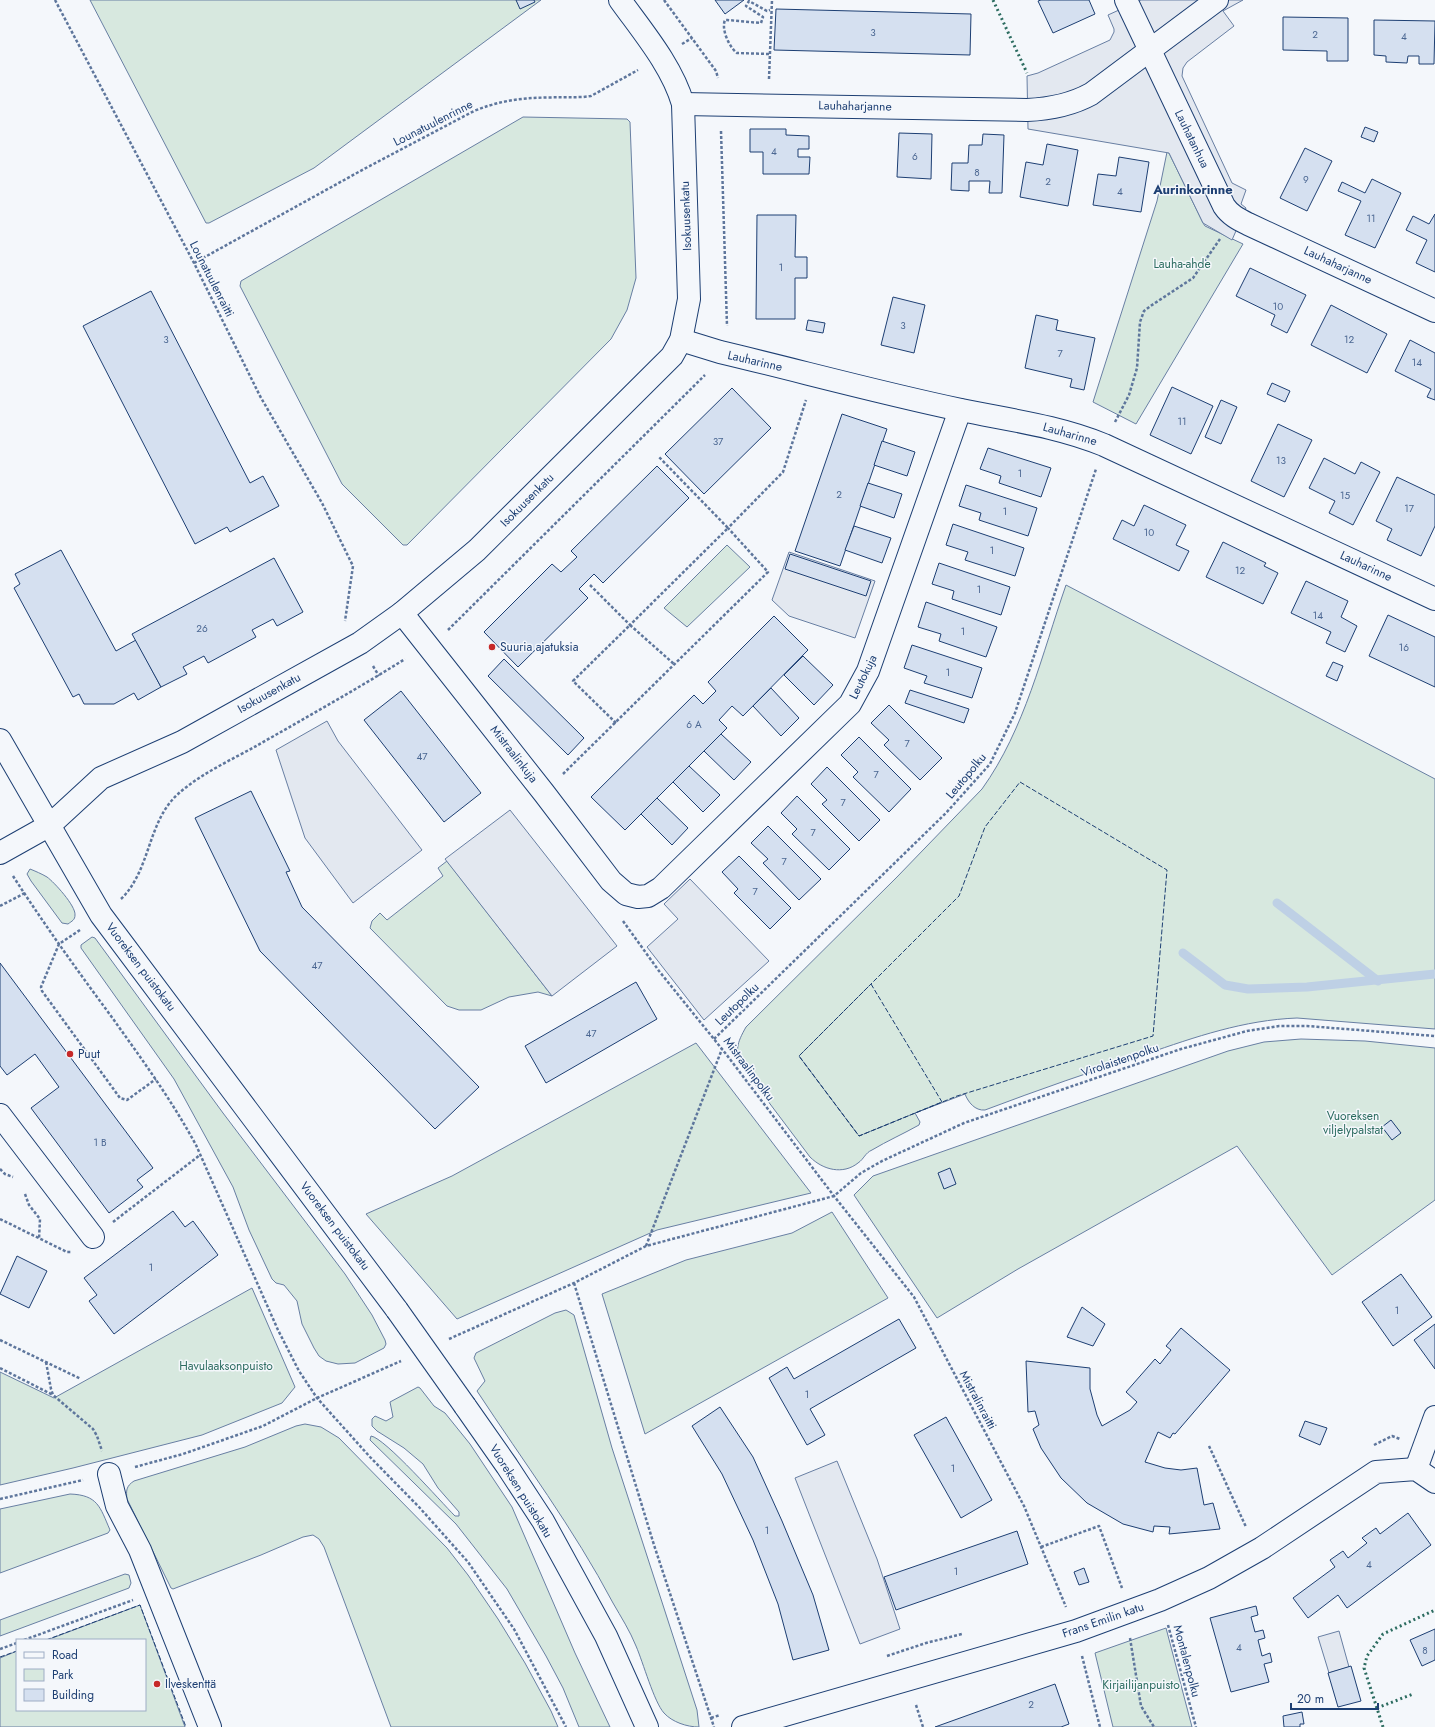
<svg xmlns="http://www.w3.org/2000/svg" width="1435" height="1727" font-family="Jost,sans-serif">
<rect width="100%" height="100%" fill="#f4f7fb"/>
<g fill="#d7e8df" stroke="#687fa3">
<path d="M90,0H541L314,168L209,223H206Z"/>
<path d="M523,117L627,119L630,122L636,278L627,310L611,339L407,545H403L342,484L240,286L241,281Z"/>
<path d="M1167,152L1169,153L1203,223L1205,226L1243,244L1136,424L1093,402L1157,201Z"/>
<path d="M727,545L750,567L687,627L664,608Z"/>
<path d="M1066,585L1435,779V1029L1297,1018C1244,1020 1195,1037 1146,1054C1092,1071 1038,1090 985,1110C975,1111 968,1102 965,1094L915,1113L920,1122L919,1125C903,1134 887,1141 872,1150C865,1153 864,1159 858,1163C843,1175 823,1170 810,1157L743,1068C734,1051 737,1043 746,1027L897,877L982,789C1025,729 1042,654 1066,585Z"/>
<path d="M447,861L552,996L538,992L509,997L481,1010H459L447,1006L370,928L372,921L380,913L387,920L443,876L438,868Z"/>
<path d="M30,869C35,871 42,874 47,877C54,882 76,906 75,915C75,920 72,921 68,924L62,923L31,881L27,874Z"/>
<path d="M92,937L95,938L223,1113L345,1274L372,1315L385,1340L386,1344L384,1348L355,1363L338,1364L326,1361L319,1356L314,1348L302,1324L297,1301L284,1285L276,1283L272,1279L249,1230L233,1187L174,1079L81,948V945Z"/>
<path d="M1301,1039L1365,1041L1435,1048V1200L1332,1275L1237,1146L1018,1269L937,1318L854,1195L873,1176L1228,1051L1264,1042Z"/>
<path d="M696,1043L811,1193L657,1230L457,1319L366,1214L452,1176Z"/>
<path d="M832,1212L888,1298L645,1434L602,1294L686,1260L792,1233Z"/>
<path d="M252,1288L295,1387L282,1403L202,1435L73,1468L0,1485V1372L54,1398Z"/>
<path d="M566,1310L574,1315L612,1448L697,1710L699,1727C687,1727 672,1722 664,1713C654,1702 643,1662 636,1646C630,1631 621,1617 613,1603C574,1529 523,1461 477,1391L485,1381L474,1358L476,1353L555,1313Z"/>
<path d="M418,1387L420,1388L434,1406L445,1413L470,1444L512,1507L575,1653L610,1727H579L563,1688L546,1656L507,1589L456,1524L370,1440L371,1436C385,1438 441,1502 455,1516H459V1512L438,1488L423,1464L404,1448L377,1431L372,1426V1419L375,1416L386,1421L393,1417L390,1402Z"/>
<path d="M305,1424L321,1427L339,1438L447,1548L468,1575L498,1619L525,1663L551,1711L558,1727H391L324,1547L319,1539L313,1535L303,1537L261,1555L173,1589L171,1588L127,1499C126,1491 126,1486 134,1481L245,1447L296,1426Z"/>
<path d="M70,1494C98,1495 100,1507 110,1530L108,1533L0,1573V1509Z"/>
<path d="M125,1574L129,1575L131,1583L129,1588L0,1636V1620Z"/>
<path d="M140,1605L185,1727H0V1658L17,1651V1710H145V1640H47Z"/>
<path d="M1166,1628L1192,1727H1113L1095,1653Z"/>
</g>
<g fill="#e3e8f0" stroke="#687fa3">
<path d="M1141,0H1243L1223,11L1234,26L1187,62L1183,68L1182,76L1232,183L1246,190L1241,204L1246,208L1232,240L1203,223L1169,153L1028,129L1027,76L1038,73L1110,40L1114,32V29L1108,15Z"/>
<path d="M789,552L875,581L855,638L789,616L772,600Z"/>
<path d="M327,721L338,741L422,850L353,903L305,838L276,750Z"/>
<path d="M510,810L617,946L552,996L445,859Z"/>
<path d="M690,879L769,961L704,1020L647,947L678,919L664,904Z"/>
<path d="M837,1461L877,1559L900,1629L860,1644L795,1478Z"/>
<path d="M1339,1631L1349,1667L1329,1673L1318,1637Z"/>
</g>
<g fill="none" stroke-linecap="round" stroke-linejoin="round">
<g stroke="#bed0e5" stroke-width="9">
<path d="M1277,903L1378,981"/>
<path d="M1183,953L1225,985L1248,989L1307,987L1435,974"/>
</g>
</g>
<g fill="#d5e0f0" stroke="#1d3f73">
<path d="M516,0H534L535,2L520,9Z"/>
<path d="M715,0H744L725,14Z"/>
<path d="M1041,0H1089L1095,14L1053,33L1038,1Z"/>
<path d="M776,9L971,14L970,55L774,50Z"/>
<path d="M1283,17L1348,18V61H1327V51L1283,50Z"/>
<path d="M1374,20L1435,21L1434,64H1419V56H1408L1407,63L1386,62V56L1374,55Z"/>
<path d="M1365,127L1378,132L1374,142L1361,137Z"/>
<path d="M750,129H786V135L809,136V149H798V157H810L809,174H763V152H750Z"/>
<path d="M899,133L932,134L931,179L897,177Z"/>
<path d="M983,134L1004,135L1002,193H989L990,181H969V191L951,190L952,163H968L969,145H982Z"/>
<path d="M1047,144L1078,150L1068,206L1020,197L1026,162L1043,165Z"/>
<path d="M1305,148L1332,161L1307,211L1280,198Z"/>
<path d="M1119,157L1149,162L1141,212L1093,205L1098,174L1116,176Z"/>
<path d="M1372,179L1401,193L1375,248L1345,235L1361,201L1338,191L1342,182L1365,193Z"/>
<path d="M1435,214V272L1416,263L1427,240L1406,230L1413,216L1429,224Z"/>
<path d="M757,215H796L795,257H807V278H795V319H756Z"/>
<path d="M1250,268L1306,295L1287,333L1271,325L1275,315L1236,296Z"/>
<path d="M151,291L250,483L263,476L279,506L230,532L227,527L195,544L83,326Z"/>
<path d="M893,297L925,305L914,353L881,345Z"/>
<path d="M1331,305L1387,334L1367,373L1311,345Z"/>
<path d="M1036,315L1058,320L1056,330L1095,338L1084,390L1070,387L1072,379L1025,368Z"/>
<path d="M808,320L825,323L823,333L806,330Z"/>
<path d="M1410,340L1435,353V400L1427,397L1431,389L1395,371Z"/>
<path d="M1272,383L1290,391L1285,402L1267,394Z"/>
<path d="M1172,387L1213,406L1191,454L1150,435Z"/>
<path d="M732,388L771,428L704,494L665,454Z"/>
<path d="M1221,400L1237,407L1221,444L1205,437Z"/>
<path d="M842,414L887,429L840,566L795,551Z"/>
<path d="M1278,424L1312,440L1284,497L1251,481Z"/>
<path d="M882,441L915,452L907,476L874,465Z"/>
<path d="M988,448L1051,468L1041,497L999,483L1001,476L980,469Z"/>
<path d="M1324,458L1355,474L1361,462L1380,472L1353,525L1329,513L1335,501L1309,488Z"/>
<path d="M657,466L689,498L603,583L594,574L579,589L588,598L518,667L484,632L552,564L561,572L577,557L571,551Z"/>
<path d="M1397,477L1435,495V526L1421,556L1387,540L1392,529L1376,521Z"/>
<path d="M868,483L902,494L894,518L860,506Z"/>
<path d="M966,485L1037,508L1028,536L979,520L981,513L959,506Z"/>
<path d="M1144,505L1186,525L1176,545L1189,551L1179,571L1113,539L1122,520L1134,526Z"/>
<path d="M953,524L1024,548L1015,576L965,560L968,552L946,545Z"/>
<path d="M854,526L891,538L882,563L845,550Z"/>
<path d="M1223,542L1266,563L1264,566L1278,573L1263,604L1206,577Z"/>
<path d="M61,550L116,651L136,640L161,687L138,700L134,693L114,704H84L79,694L73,697L14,588L20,584L15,574Z"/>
<path d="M790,554L871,581L866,596L785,569Z"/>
<path d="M274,558L303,612L277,626L273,619L252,630L256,637L208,663L204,656L183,667L187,674L161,687L132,634Z"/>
<path d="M939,563L1010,587L1001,615L952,599L954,591L932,584Z"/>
<path d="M1306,581L1348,601L1341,617L1357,626L1345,652L1326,643L1331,632L1291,613Z"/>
<path d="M926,602L997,627L986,657L939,641L941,634L918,627Z"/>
<path d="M1388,615L1435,637V687L1369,656Z"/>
<path d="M774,616L808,650L743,716L732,706L719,720L727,728L625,830L591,797L694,695L703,704L716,691L708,682Z"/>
<path d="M912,645L982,668L972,698L924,683L927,676L904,668Z"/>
<path d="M803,656L833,685L814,705L784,675Z"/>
<path d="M504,659L584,738L568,755L488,676Z"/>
<path d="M1333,662L1343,666L1337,681L1326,676Z"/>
<path d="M771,688L799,718L781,736L753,706Z"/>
<path d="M910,690L969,709L964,723L905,703Z"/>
<path d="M401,691L481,793L444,822L364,720Z"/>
<path d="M889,705L942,758L920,780L884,745L889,740L871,723Z"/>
<path d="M721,734L751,762L734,780L704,751Z"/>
<path d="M859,737L911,789L889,812L853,777L858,772L841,755Z"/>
<path d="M689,766L720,795L703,812L673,782Z"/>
<path d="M827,767L880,820L859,841L822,804L827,800L811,784Z"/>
<path d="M251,791L290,871L286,872L302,907L479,1087L435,1129L260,951L195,818Z"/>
<path d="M797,796L850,849L829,870L792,834L797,829L781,813Z"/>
<path d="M657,798L688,828L672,845L641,814Z"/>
<path d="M768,826L821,879L799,900L763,863L768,859L751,843Z"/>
<path d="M739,856L791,908L770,929L734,893L738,889L722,872Z"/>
<path d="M0,963L153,1168L137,1180L143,1187L109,1213L31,1108L59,1087L35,1054L7,1075L0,1066Z"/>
<path d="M636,982L657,1019L546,1083L525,1046Z"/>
<path d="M1391,1120L1401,1133L1392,1140L1382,1127Z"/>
<path d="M950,1168L956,1184L944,1189L938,1173Z"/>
<path d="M173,1211L185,1227L193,1221L218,1255L114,1334L89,1301L97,1295L84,1278Z"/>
<path d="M17,1256L47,1271L29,1308L0,1294Z"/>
<path d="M1401,1274L1432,1317L1393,1346L1362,1302Z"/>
<path d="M1082,1307L1105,1324L1093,1346L1067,1337Z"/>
<path d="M899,1319L916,1348L810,1409L825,1435L807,1445L769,1378L787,1367L794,1379Z"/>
<path d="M1435,1324V1369L1414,1340Z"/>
<path d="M1181,1328L1230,1370L1175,1434L1173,1433L1170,1438L1158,1432L1145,1462L1165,1468L1181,1470L1197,1468L1204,1505L1213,1503L1220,1529L1169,1534L1170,1527L1154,1526L1153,1532L1123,1524L1087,1503L1061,1478L1041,1448L1033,1429L1039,1425L1035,1411L1028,1412L1026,1361L1090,1368V1389L1097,1415L1102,1426L1130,1410L1137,1402L1126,1392L1155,1359L1160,1364L1171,1350L1166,1346Z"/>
<path d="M720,1407L753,1457L782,1521L813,1595L829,1650L793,1660L778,1604L753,1540L722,1474L692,1426Z"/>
<path d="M946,1417L992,1500L961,1518L914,1435Z"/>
<path d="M1305,1421L1327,1428L1320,1445L1299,1436Z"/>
<path d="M1408,1513L1431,1545L1347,1608L1338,1595L1308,1618L1293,1598L1335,1567L1330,1560L1343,1551L1348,1558L1367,1543L1362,1538L1376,1528L1380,1534Z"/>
<path d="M1017,1531L1028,1564L896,1610L884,1577Z"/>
<path d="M1084,1568L1089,1582L1079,1585L1074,1572Z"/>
<path d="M1256,1606L1258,1615L1251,1617L1255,1632L1263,1630L1265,1638L1258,1640L1262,1656L1270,1653L1272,1662L1264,1664L1269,1682L1231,1692L1210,1618Z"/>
<path d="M1435,1629V1660L1422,1666L1410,1640Z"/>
<path d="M1351,1666L1361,1701L1338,1707L1328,1673Z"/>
<path d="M1055,1684L1069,1724L1061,1727H935Z"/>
<path d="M1302,1712L1304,1724H1300V1727H1284L1283,1716Z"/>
</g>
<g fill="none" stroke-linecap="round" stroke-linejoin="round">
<g stroke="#1d3f73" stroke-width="24">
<g id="minor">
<path d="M1126,0L1224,206C1230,215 1238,219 1248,224L1435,311"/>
<path d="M683,104L1027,110C1050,109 1071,105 1091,94L1217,0"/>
<path d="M681,340L720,352C800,371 880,393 961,410C1009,420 1058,426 1104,445L1435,599"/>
<path d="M402,613L544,793L611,881L626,894L638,897L648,896L661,888L850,704L868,671L960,410"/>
<path d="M0,853L50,825L101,778L182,742L360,643L402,613L477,550L672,356L681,340L689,299L683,104C672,66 643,32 620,0"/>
<path d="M0,1115L93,1237"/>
<path d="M1416,1469L1435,1417"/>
<path d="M109,1474L117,1506L140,1550L210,1727"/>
<path d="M743,1727L1076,1631L1160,1600L1209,1578L1262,1548L1376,1472L1416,1469L1435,1482"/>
</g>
</g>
<g stroke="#1d3f73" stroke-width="24">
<g id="major">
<path d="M0,740L101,915L397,1310"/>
<path d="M465,1406L507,1466L543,1521L606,1636L647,1727"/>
</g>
</g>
<g stroke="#5e769c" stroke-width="2.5" stroke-dasharray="3 2" stroke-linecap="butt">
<path d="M55,0L194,263L260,396L322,503L353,566L345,621"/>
<path d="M664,0L716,71L718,78"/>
<path d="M682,44L692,38"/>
<path d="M769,54L737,53C729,47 721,29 725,20H727L761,23L763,17L746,6L749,1L767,11L770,10"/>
<path d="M769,79L772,0"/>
<path d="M721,131L727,326"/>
<path d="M194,263L364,169L474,111C513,95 542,98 583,97L591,96L638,70"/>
<path d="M1115,422L1129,395L1137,368L1140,322L1144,311L1152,305L1193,278L1220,239"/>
<path d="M590,585L630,625L728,528L658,456"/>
<path d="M448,630L705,375"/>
<path d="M373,666L379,676"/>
<path d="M616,723L573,681L630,625L674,664"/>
<path d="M563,774L768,572L728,528L783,472L806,400"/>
<path d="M13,876C44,924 77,970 111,1016C141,1058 171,1099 196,1145L278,1330L299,1371L317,1398L370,1457L419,1507L468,1562L514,1629L566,1727"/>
<path d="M121,899C151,870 147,822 178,794C200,774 233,759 258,745C307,717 357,689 405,659"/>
<path d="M0,906L25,893"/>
<path d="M623,921L659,971L726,1054L834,1196L914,1297L1024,1506L1066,1607"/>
<path d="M80,930L59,944L41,987L42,991L120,1098L127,1100L156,1079"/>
<path d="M714,1039L946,813L990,764L1015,713L1096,469"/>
<path d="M0,1169L5,1174L13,1177"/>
<path d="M25,1194L29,1205L40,1219L39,1239"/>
<path d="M0,1219L67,1252H72"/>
<path d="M113,1222L200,1155"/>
<path d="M646,1246L722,1049"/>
<path d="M574,1283L654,1545L714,1727"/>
<path d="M449,1339L574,1283L646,1246L834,1196L861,1173L882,1161L964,1123L1181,1049L1247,1031L1279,1026H1307L1435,1036"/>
<path d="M0,1340L81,1379"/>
<path d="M46,1362L51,1389L53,1395L93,1429L97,1436L102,1451"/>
<path d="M0,1368L53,1395"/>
<path d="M1374,1445L1392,1436L1400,1439"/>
<path d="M1209,1446L1246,1527"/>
<path d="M135,1467L183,1454L263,1426L317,1398L401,1361"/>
<path d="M0,1499L83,1480"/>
<path d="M1041,1547L1099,1526L1122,1588"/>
<path d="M1168,1625L1196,1727"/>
<path d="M1130,1638L1141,1706L1154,1727"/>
<path d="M24,1640L133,1600"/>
<path d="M0,1649L17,1643"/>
<path d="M887,1656L926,1643L962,1634"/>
<path d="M1082,1656L1100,1727"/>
<path d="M916,1705L923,1727"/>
<path d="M711,1718L720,1715"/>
</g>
<use href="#minor" stroke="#f4f7fb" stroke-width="22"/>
<use href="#major" stroke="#f4f7fb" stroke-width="22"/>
<g stroke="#1d3f73" stroke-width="24" stroke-linecap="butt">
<path id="major-bridge" d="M397,1310L465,1406"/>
</g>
<use href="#major-bridge" stroke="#f4f7fb" stroke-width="22"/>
<g stroke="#2c6c60" stroke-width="3" stroke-dasharray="2 3" stroke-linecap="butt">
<path d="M993,0L1027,73"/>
<path d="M1377,1708L1413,1694"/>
<path d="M1383,1727L1364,1668L1367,1656L1383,1634L1435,1610"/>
</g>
<g stroke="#1d3f73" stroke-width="1" stroke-dasharray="5 2" stroke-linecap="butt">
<path d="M1020,782L1167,870L1153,1036L957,1096L859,1136L799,1056L959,896L985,827Z"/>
<path d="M871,984L942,1102L859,1136L799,1056Z"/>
<path d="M46,1640L140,1605L186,1727"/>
<path d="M0,1657L17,1651"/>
</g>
</g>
<g fill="#c62828" stroke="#f4f7fb" stroke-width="1.5">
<circle cx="492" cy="647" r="4"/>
<circle cx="70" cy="1054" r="4"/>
<circle cx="157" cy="1684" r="4"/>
</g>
<g text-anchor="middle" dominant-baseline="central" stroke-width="3" stroke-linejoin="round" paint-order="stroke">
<g font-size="10" fill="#4b6792">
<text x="873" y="32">3</text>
<text x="1315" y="34">2</text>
<text x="1404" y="36">4</text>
<text x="774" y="151">4</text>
<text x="915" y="156">6</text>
<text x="977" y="172">8</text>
<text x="1306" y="179">9</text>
<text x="1048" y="181">2</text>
<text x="1120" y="191">4</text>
<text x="1371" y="218">11</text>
<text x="781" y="267">1</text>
<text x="1278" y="306">10</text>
<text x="903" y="325">3</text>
<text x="166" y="339">3</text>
<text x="1349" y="339">12</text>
<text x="1060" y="353">7</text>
<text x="1417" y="362">14</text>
<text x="1182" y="421">11</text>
<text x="718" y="441">37</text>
<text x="1281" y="460">13</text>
<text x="1020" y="473">1</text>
<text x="839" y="494">2</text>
<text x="1345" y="495">15</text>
<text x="1409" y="508">17</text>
<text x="1005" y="511">1</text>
<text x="1149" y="532">10</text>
<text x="992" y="550">1</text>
<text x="1240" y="570">12</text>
<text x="979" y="589">1</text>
<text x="1318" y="615">14</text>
<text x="202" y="628">26</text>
<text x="963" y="631">1</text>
<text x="1404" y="647">16</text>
<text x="948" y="672">1</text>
<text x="694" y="724">6 A</text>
<text x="907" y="743">7</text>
<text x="422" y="756">47</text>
<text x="876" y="774">7</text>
<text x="843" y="802">7</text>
<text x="813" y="832">7</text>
<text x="784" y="861">7</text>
<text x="755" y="891">7</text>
<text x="317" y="965">47</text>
<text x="591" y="1033">47</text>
<text x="100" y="1142">1 B</text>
<text x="151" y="1267">1</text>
<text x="1397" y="1310">1</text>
<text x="807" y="1394">1</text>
<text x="953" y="1468">1</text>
<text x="767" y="1530">1</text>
<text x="1369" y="1564">4</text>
<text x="956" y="1571">1</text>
<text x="1239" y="1647">4</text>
<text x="1425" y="1650">8</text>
<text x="1031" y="1704">2</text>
</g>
<g font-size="12" fill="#1d3f73" stroke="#f4f7fb">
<text transform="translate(855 106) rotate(1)">Lauhaharjanne</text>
<text transform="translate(433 123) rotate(-27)">Lounatuulenrinne</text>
<text transform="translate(1192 139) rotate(64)">Lauhatanhua</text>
<text transform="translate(686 216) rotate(-92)">Isokuusenkatu</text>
<text transform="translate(1338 265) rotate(25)">Lauhaharjanne</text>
<text transform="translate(212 279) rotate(63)">Lounatuulenraitti</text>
<text transform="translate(755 361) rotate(13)">Lauharinne</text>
<text transform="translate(1070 434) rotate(16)">Lauharinne</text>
<text transform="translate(527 500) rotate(-45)">Isokuusenkatu</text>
<text transform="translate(1366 566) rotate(25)">Lauharinne</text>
<text transform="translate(863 677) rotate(-64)">Leutokuja</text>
<text transform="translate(269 693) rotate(-29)">Isokuusenkatu</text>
<text transform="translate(514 754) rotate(52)">Mistraalinkuja</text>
<text transform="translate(966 776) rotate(-50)">Leutopolku</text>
<text transform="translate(141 967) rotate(53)">Vuoreksen puistokatu</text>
<text transform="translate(737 1004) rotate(-44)">Leutopolku</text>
<text transform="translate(1120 1060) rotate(-19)">Virolaistenpolku</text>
<text transform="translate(749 1069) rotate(53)">Mistraalinpolku</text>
<text transform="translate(335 1226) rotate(53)">Vuoreksen puistokatu</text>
<text transform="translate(978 1400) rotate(62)">Mistralinraitti</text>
<text transform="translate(521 1491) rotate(58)">Vuoreksen puistokatu</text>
<text transform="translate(1103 1620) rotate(-19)">Frans Emilin katu</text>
<text transform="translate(1187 1661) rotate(75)">Montalenpolku</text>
</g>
<g font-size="12" fill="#2c6c60" stroke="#f4f7fb">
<text x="1182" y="264">Lauha-ahde</text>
<text x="1353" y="1116">Vuoreksen<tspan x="1353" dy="14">viljelypalstat</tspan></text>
<text x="226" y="1366">Havulaaksonpuisto</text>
<text x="1141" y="1685">Kirjailijanpuisto</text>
</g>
<g font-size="12" fill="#1d3f73" stroke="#f4f7fb" text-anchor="start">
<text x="500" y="647">Suuria ajatuksia</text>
<text x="78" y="1054">Puut</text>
<text x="165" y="1684">Ilveskenttä</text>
</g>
<g font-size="13" font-weight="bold" fill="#1d3f73" stroke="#f4f7fb">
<text x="1193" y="189">Aurinkorinne</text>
</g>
</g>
<rect x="16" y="1639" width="130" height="72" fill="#f4f7fb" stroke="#9eadc5"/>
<rect x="24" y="1652" width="20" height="6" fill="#f4f7fb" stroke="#9eadc5"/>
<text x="52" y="1659" font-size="12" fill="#1d3f73">Road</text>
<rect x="24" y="1669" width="20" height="12" fill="#d7e8df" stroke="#9eadc5"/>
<text x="52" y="1679" font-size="12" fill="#1d3f73">Park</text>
<rect x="24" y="1689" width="20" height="12" fill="#d5e0f0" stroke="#9eadc5"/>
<text x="52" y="1699" font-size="12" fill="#1d3f73">Building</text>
<path d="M1291 1703v6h87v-6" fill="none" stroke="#1d3f73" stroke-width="2"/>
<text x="1297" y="1703" font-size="12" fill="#1d3f73" stroke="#f4f7fb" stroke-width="3" paint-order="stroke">20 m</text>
</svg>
